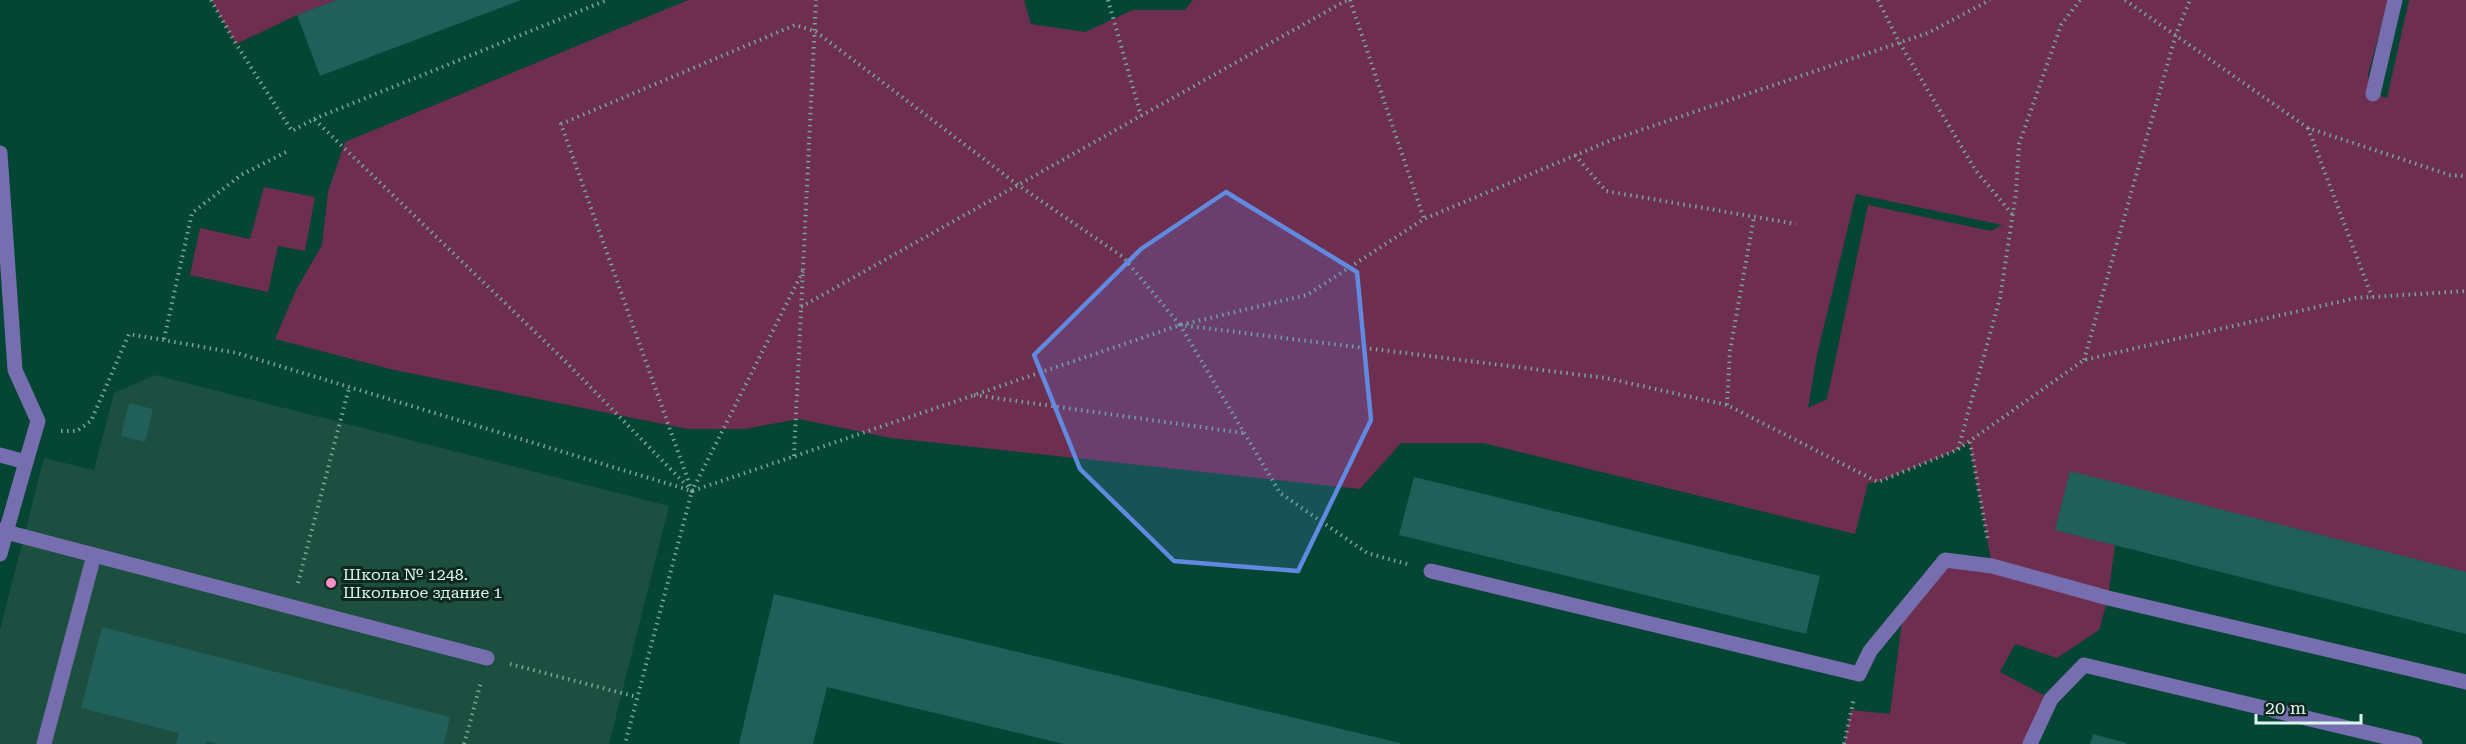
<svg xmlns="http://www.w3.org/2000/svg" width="2466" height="744" font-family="'Roboto Serif',serif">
<rect width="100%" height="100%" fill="#044534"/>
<path fill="#1c4f3f" d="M155,375L669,506L609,744H0V630L44,458L94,470L114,393Z"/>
<g fill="#6d2e50" fill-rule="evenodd">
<path d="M211,0H337L297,15L236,44Z"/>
<path d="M688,0H1024L1031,24L1085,32L1133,10H1185L1193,0H2388L2368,75L2373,94L2387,98L2409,0H2466V572L2070,472L2055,530L2115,545L2108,598L2099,630L2057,658L2015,644L2000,672L2051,699L2030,744H1844L1851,710L1890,714L1904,606L1945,560L1992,565L1969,442L1957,450L1878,482L1868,483L1855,534L1483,443H1401L1360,489L891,438L799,419L745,429H688L394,370L275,339L296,290L322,245L328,192L345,142ZM1856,194L2002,225L1991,231L1868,205L1827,399L1808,408L1817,355Z"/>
<path d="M264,187L315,197L305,251L278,246L268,292L190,275L200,228L250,239Z"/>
</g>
<g fill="#205f5a">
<path d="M337,0H521L320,76L297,15Z"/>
<path d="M129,403L153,409L145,442L121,436Z"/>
<path d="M2070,471L2466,572V634L2055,530Z"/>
<path d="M1414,477L1820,576L1806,634L1399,535Z"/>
<path d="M774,594L1400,743V744H1064L827,687L813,744H739Z"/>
<path d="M102,627L450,717L444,744H219L206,741L205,744H176L179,733L81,708Z"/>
<path d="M2093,734L2126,743V744H2090Z"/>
</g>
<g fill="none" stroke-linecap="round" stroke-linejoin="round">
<g stroke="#79a597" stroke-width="4" stroke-dasharray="1.5 4.5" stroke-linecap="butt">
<path d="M211,0L236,44L292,131L314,119L562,358L692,491L625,744"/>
<path d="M1108,0L1141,116"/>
<path d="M1350,0L1424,219"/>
<path d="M1878,0L1899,42L1976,171L2013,215"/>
<path d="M2125,0L2308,128L2450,175L2466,176"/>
<path d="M314,119L607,0"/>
<path d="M2308,128L2372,297"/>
<path d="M1575,155L1606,191L1796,224"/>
<path d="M803,271L692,491L561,124L795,25L815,31L1018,185L1123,257L1180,325"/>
<path d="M801,307L1347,0"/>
<path d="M164,339L192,213L241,175L288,151"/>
<path d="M2084,360L2176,34L2190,0"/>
<path d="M974,395L1243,433"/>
<path d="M1727,405L1730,351L1754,217"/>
<path d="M61,431H77L91,421L129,334L237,353L692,491L1180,325L1307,295L1424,219L1614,139L1928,33L1990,0"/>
<path d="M1970,442L1988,541"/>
<path d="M1958,449L2000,298L2016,193L2019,144L2061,25L2080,0"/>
<path d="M794,456L816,0"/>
<path d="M1407,564L1367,553L1280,493L1180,325L1606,378L1727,405L1878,482L1957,450L2084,360L2356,298L2466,291"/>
<path d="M298,583L349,388"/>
<path d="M510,664L637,697"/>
<path d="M464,744L481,682"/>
<path d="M1844,744L1854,698"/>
</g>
<g stroke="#766eaf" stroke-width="15">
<path d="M2373,94L2395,0"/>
<path d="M0,153L15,370L38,421L26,462L0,455"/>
<path d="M0,530L6,532L26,462"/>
<path d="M0,554L6,532L94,555L44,744"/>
<path d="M94,555L487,658"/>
<path d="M1431,571L1859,674L1870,651L1945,560L1992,566L2108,598L2466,682"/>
<path d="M2030,744L2051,699L2084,665L2415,744"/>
</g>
</g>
<path fill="#6089df" fill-opacity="0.2" stroke="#6089df" stroke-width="4.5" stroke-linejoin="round" d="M1226,192L1357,272L1371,420L1298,571L1174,561L1080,469L1034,355L1141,249Z"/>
<circle fill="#fa8fc7" stroke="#0f271e" stroke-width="2" cx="331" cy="583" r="6"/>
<g text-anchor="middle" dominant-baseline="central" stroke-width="6" stroke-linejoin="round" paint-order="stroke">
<g font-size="16" fill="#dbf7eb" stroke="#0f271e" text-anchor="start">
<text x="343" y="574">Школа № 1248.<tspan x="343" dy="18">Школьное здание 1</tspan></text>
</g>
</g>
<path d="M2256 714v9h105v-9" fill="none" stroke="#dbf7eb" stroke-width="3"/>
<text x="2265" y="714" font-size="18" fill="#dbf7eb" stroke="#0f271e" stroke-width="4.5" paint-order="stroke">20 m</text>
</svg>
